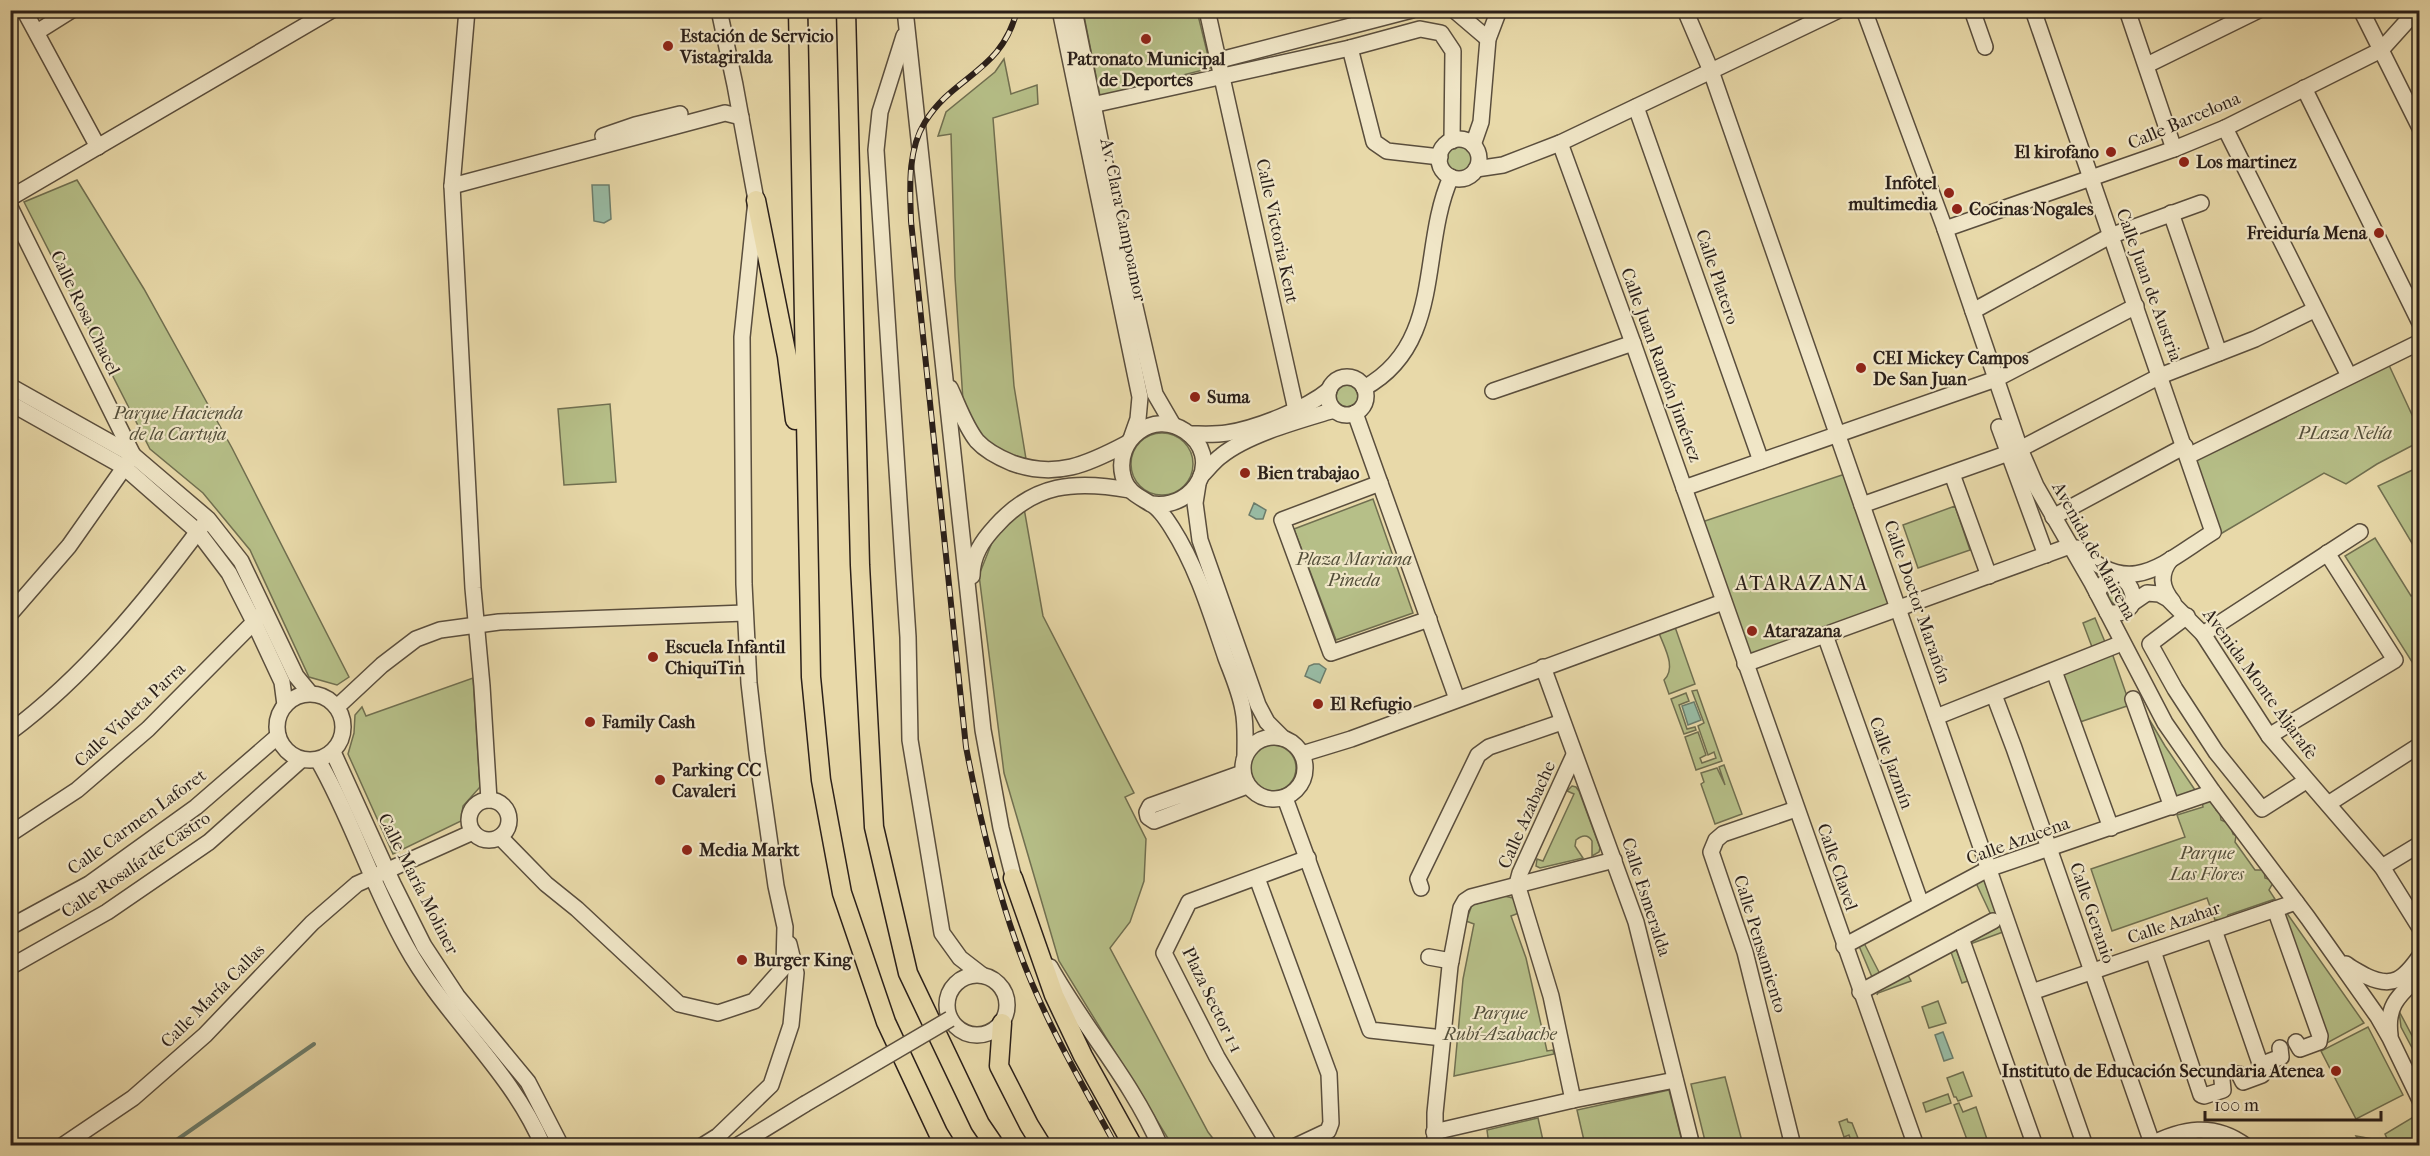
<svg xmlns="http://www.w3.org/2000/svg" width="2430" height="1156" font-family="'IM FELL French Canon',serif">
<rect width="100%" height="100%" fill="#e8d9a9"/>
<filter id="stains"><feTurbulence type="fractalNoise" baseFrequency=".00333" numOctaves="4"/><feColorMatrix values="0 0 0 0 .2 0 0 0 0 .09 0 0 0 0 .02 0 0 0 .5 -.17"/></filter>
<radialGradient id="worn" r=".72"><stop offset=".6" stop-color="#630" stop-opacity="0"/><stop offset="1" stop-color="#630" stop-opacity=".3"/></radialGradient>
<g fill="#b6bf88" stroke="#706f50" stroke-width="1.5">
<path d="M1083,11H1197L1211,68L1100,96Z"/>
<path d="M1004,59L1011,94L1037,85L1038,104L993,118L1014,386L1026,459L1006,453L981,439L963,401L955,277L951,134L938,136L946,112L995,72Z"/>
<circle cx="1459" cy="159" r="13"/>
<path d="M77,180L144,289L232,448L349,677L337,685L309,677L250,550L203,493L150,449L24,202Z"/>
<path d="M2388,363L2419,430V442L2377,464L2346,484L2324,473L2217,536L2194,459Z"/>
<circle cx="1347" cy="396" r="13"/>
<path d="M610,404L616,482L564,485L558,409Z"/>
<circle cx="1162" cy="464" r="31"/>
<path d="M2419,467V555L2378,486Z"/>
<path d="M1851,472L1898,609L1745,664L1696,524Z"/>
<path d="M1373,499L1413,613L1336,640L1294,529Z"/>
<path d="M1955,506L1970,550L1918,568L1903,525Z"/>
<path d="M1024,508L1043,616L1134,793L1125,797L1146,839L1144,881L1130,922L1110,948L1208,1132L1218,1145H1172L1059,961L1004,773L979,575L995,535Z"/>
<path d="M2375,538L2411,596L2419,591V673L2345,556Z"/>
<circle cx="2117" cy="595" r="9"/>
<path d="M2095,618L2105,642L2092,647L2083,623Z"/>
<path d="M1675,627L1695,684L1669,694L1664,680C1677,668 1664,647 1659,633Z"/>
<path d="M2112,653L2130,705L2080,722L2062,676L2063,672Z"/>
<path d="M473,678L480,787L463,806L461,821L393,854L348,754L354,733L355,715L362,707L366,716Z"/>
<path d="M1697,690L1722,761L1696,770L1685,737L1698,732L1706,755L1700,758L1702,763L1716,758L1714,752L1708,755L1698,726L1704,723L1692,691Z"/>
<path d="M1686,693L1689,701L1679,705L1687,729L1695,727L1696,730L1684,734L1671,699Z"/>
<path d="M2146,714L2165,746L2195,790L2176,797Z"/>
<circle cx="1273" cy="768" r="23"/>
<path d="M1724,765L1742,814L1715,824L1701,784L1704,782L1701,773L1717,768L1725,785L1719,767Z"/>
<path d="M1572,786L1576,787L1579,791L1600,848L1599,852L1592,856V841C1588,834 1582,835 1576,840L1575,846L1583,858L1540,868L1536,866L1537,859L1543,861L1574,794L1567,791Z"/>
<path d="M2213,800L2216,810L2220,813L2221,820L2230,824L2233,834L2236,836L2235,842L2255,870H2264L2265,878L2274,881L2269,890L2275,899L2228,915L2226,919L2215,920L2207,898L2112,931L2091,869L2185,837L2177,815L2203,807L2202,801Z"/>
<path d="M1981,879L1984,880L1996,912L1991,915L1976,883Z"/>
<path d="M1504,896L1513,898L1519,913L1511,916L1526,958L1547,1051L1553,1050L1554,1054L1454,1076L1463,979L1474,924L1466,921L1472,905Z"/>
<path d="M2286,912L2364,1023L2327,1043L2283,913Z"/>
<path d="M2001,926L2003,932L1970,944L1969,942Z"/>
<path d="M1864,943L1880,974L1872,977L1859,946Z"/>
<path d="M1956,949L1968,981L1962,983L1951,952Z"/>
<path d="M1908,975L1911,981L1878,993L1877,995L1878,990Z"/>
<path d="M1938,1001L1946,1023L1929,1028L1922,1007Z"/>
<path d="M2399,1011L2419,1049V1061L2401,1027Z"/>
<path d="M2368,1027L2403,1095L2356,1119L2321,1051Z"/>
<path d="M1963,1072L1972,1096L1958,1101L1956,1097H1954L1947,1078Z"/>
<path d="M1725,1077L1743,1145H1706L1691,1084Z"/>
<path d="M1669,1090L1683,1145H1661L1659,1140L1642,1145L1641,1143L1634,1145H1585L1577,1110Z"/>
<path d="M1948,1094L1951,1103L1926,1112L1923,1103Z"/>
<path d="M1959,1103L1963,1112L1976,1107L1989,1145H1969L1954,1105Z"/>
<path d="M2415,1116L2419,1125V1145H2390L2385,1134Z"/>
<path d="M1538,1118L1544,1145H1489L1487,1130Z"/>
<path d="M1847,1119L1848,1122L1852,1123L1858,1138L1851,1141L1849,1135L1844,1137L1839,1122Z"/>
<path d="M2356,1136L2378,1140L2382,1145H2361Z"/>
</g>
<g fill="#98bba4" stroke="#6c7d6c" stroke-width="1.5">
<path d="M592,185H609L611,219L604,223L594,221Z"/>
<path d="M1254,503L1266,510L1263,519H1256L1249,515Z"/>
<path d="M1314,664H1319L1326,669L1320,683L1305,676L1309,666Z"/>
<path d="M1694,702L1701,720L1688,725L1682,706Z"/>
<path d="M1943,1032L1953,1058L1944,1061L1935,1035Z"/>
</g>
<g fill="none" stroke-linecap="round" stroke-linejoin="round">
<path stroke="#6c7d6c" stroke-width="4" d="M168,1146L314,1044"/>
<g stroke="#5a4e3d" stroke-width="18">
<g id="minor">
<path d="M24,10L98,147"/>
<path d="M467,10L452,186L473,588L482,686L489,800"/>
<path d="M905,10L983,730L1001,828L1016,887"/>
<path d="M1060,10L1140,397L1138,419L1132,436"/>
<path d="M1074,10L1125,263L1155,394L1173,425"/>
<path d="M1207,10L1296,410"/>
<path d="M1454,10L1488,39"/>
<path d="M1685,10L1711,71L2085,1146"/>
<path d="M1864,10L1945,229L2020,449L2036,486L2092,583L2165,723L2213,792L2308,918L2378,1017L2390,1038L2420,1100"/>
<path d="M1972,10L1985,47"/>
<path d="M2033,10L2213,532C2162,564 2130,600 2077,548"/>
<path d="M2127,10L2174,149"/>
<path d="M2361,10L2420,128"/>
<path d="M37,32L72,10"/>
<path d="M904,36L880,112L876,150L908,637L910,740L942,933L960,958L982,975"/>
<path d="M1350,48L1374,142L1387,151L1440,157"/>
<path d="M1220,60L1412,10"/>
<path d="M2147,65L2259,10"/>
<path d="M2304,88L2420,323"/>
<path d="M1092,105L1350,48L1420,29L1441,33L1453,51L1452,141"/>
<path d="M1636,107L1761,461"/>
<path d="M2225,128L2349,376"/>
<path d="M603,136L635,125L680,114"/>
<circle cx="1459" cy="159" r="20"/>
<path d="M1560,143L1633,343L1916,1146"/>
<path d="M1473,145L1481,122L1488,39L1499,10"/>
<path d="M1476,169L1503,165L1560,143L1839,10"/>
<path d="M452,186L725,113L741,117"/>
<path d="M10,198L332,10"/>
<path d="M10,207L133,455L69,546L10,614"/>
<path d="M2171,213L2219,353"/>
<path d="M1945,229L2174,149L2225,128L2381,50L2417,10"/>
<path d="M1973,311L2110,236L2201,203"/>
<circle cx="1347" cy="396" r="19"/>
<path d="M10,386L133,455L208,519L241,561L296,676L310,693"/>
<path d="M950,388C958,405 965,426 977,441C986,451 1000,458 1012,463C1056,479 1088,464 1126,444"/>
<path d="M1364,388C1445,344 1419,248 1451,177"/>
<path d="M1493,391L1633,343"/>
<path d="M10,403L124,467L198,532L229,573L254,622L282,682L285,705"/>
<path d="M1355,413L1457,699"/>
<path d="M1999,427L2046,555"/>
<path d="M1189,434C1201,434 1215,435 1227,433C1257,428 1306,409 1329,390"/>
<path d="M2188,456L2420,342"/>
<path d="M1952,474L1989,576"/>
<path d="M1201,476C1208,469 1214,461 1221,456C1248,434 1301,420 1334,410"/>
<path d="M1380,483L1282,520L1331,653L1429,619"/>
<path d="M1198,484L1195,503L1200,540L1258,705L1267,722L1283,738"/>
<path d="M1684,488L1996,379L2136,306"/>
<path d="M1152,504C1196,510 1224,457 1185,431C1153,409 1114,440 1123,476C1127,492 1138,496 1151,504C1159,508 1167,520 1172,528C1197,567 1211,614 1226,658C1232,674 1240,692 1243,710C1246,724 1245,740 1245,755"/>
<path d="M1862,505L2020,449L2160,376L2255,339L2314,310"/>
<path d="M2053,517L2185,446"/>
<path d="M2171,559C2159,574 2161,588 2173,602"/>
<path d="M972,576C972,556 982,541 995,527C1034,483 1075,480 1130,490"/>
<path d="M2097,593C2124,546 2157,622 2107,612"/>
<path d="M2131,604L2147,593L2159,594L2168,599L2203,634L2269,736L2382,867L2420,928"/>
<path d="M2187,616L2150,644L2175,689L2216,752L2262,809L2306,781"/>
<path d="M2203,634L2360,532"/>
<path d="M1825,635L1921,904"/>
<path d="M1745,664L2070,546"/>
<path d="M1543,667L1636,922L1692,1146"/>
<path d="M2054,671L2111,828"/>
<circle cx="310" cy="727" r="33"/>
<path d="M1994,695L2014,748L2152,1143"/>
<path d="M2133,699L2172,807"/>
<path d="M337,707L382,665L416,639L440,630L499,622L745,613"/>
<path d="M1936,717L2122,643"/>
<path d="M10,732C85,676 146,601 202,526"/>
<path d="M2269,736L2395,660L2327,553"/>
<circle cx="1274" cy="768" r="31"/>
<path d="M333,752L393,884L424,946L457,996L528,1082L561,1146"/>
<path d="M1302,754L1351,739L1723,602"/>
<path d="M318,760C352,819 372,886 406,946C445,1017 511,1070 543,1146"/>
<path d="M1242,773L1150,806L1147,812L1148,817L1154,821L1247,786"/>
<path d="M1285,798L1370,1030L1443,1038"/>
<circle cx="489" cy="820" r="20"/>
<path d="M2328,804L2420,745"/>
<path d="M10,834L77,790L148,729L260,616"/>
<path d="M500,837L546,884L577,909L679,1004L718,1013L754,1001L784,967L785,927L776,886L757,753L749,683L744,584L742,337L756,200L735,85L719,10"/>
<path d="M2382,867L2420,844"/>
<path d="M1257,878L1329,1074L1331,1123L1328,1131L1296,1146"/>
<path d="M1421,888L1418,879L1478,755L1489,747L1562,722"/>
<path d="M2275,909L2320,1036L2319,1042L2300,1049L2296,1042"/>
<path d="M10,927L89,884L196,807L278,736"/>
<path d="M2214,930L2263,1072L2262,1075L2243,1082L2239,1074"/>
<path d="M1961,938L2035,1146"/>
<path d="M1844,946L1988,869L2213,792"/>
<path d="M2153,951L2201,1095L2204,1096L2223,1090L2222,1080"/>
<path d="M1429,957L1451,961"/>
<path d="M2346,964C2352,969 2359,972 2366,976C2393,989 2404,979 2420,956"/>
<path d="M10,967L107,912L209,842L301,760"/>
<path d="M1050,967C1084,1028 1132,1081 1160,1146"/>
<circle cx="977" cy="1005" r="30"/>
<path d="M1860,992L1993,921"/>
<path d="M2032,992L2296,902"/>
<path d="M2390,1035C2386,1004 2400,995 2420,975"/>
<path d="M2260,1065L2281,1057L2280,1048"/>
<path d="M1573,1100L1551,996L1517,884L1520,873L1574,755"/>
<path d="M1434,1132L1573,1100L1675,1080"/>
<path d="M10,1141L13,1146"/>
<path d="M62,1146L133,1098L205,1035L312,923L357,884L473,832"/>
<path d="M702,1146L718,1136L771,1085L791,1025L796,973L789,944"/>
<path d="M737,1146L805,1104"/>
<path d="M1270,1146L1217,1057L1164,953L1189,902L1308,858"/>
<path d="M1435,1146V1113L1450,966L1461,908L1465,901L1471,897L1614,860"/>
<path d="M1793,1146L1745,952L1711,852L1716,840L1723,834L1796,809"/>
<path d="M2148,1146C2182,1128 2214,1122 2246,1146"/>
</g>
</g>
<g stroke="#2a1f19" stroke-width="21">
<g id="major">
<path d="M798,10L811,677L821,780L842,893L886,1022L938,1133L946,1146"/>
<path d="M846,10L860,565L874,827L908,973L980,1124L995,1146"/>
<path d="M756,200L787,356L795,420"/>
<path d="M1013,878L1054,995L1083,1056L1133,1146"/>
<path d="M1002,1023L999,1066L1029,1125L1042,1146"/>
</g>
</g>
<use href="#minor" stroke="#f0e6c7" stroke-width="15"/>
<use href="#major" stroke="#e8d9a9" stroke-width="18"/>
<g stroke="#2a1f19" stroke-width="6">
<path id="rail" d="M1017,10C1002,72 954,75 925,122C907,151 910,189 911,221L966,747C979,814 994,881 1017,945C1042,1016 1080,1080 1116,1146"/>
</g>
<use href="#rail" stroke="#f0e6c7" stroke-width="4" stroke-dasharray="11" stroke-linecap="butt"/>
<g stroke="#5a4e3d" stroke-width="18" stroke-linecap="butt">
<path id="minor-bridge" d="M805,1104L950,1019"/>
</g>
<use href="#minor-bridge" stroke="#f0e6c7" stroke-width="15"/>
</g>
<g fill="#8f2418" stroke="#f0e6c7" stroke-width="2">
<circle cx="1146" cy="39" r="6"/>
<circle cx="668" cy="46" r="6"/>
<circle cx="2111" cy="152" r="6"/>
<circle cx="2184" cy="162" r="6"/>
<circle cx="1949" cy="193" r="6"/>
<circle cx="1957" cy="209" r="6"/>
<circle cx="2379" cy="233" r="6"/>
<circle cx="1861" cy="368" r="6"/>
<circle cx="1195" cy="397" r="6"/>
<circle cx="1245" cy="473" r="6"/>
<circle cx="1752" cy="631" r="6"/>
<circle cx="653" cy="657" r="6"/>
<circle cx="1318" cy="704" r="6"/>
<circle cx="590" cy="722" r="6"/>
<circle cx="660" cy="780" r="6"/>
<circle cx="687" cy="850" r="6"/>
<circle cx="742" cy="960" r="6"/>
<circle cx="2336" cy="1071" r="6"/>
</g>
<g text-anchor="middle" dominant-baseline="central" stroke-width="4.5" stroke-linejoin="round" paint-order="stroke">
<g font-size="18" font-weight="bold" fill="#2a1f19" stroke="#f0e6c7" text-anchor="start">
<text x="680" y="36">Estación de Servicio<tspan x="680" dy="21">Vistagiralda</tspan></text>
<text x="1146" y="59" text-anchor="middle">Patronato Municipal<tspan x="1146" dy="21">de Deportes</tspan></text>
<text x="2099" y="152" text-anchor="end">El kirofano</text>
<text x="2196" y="162">Los martinez</text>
<text x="1937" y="183" text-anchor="end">Infotel<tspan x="1937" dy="21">multimedia</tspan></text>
<text x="1969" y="209">Cocinas Nogales</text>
<text x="2367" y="233" text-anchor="end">Freiduría Mena</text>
<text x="1873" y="358">CEI Mickey Campos<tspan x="1873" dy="21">De San Juan</tspan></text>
<text x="1207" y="397">Suma</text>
<text x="1257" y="473">Bien trabajao</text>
<text x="1764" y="631">Atarazana</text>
<text x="665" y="647">Escuela Infantil<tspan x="665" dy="21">ChiquiTin</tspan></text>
<text x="1330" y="704">El Refugio</text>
<text x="602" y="722">Family Cash</text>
<text x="672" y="770">Parking CC<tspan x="672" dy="21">Cavaleri</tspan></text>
<text x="699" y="850">Media Markt</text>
<text x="754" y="960">Burger King</text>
<text x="2324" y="1071" text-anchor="end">Instituto de Educación Secundaria Atenea</text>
</g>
<g font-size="18" fill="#2a1f19" stroke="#f0e6c7">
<text transform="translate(2184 121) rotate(-23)">Calle Barcelona</text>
<text transform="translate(1123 220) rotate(78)">Av. Clara Campoamor</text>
<text transform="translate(1277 231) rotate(78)">Calle Victoria Kent</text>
<text transform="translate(1717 277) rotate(71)">Calle Platero</text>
<text transform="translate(2149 285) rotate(70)">Calle Juan de Austria</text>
<text transform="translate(85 313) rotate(64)">Calle Rosa Chacel</text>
<text transform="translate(1661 365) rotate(70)">Calle Juan Ramón Jiménez</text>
<text transform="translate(2094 551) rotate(61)">Avenida de Mairena</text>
<text transform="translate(1917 602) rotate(71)">Calle Doctor Marañón</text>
<text transform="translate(2260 684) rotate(54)">Avenida Monte Aljarafe</text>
<text transform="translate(130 715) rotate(-43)">Calle Violeta Parra</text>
<text transform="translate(1891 763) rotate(70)">Calle Jazmín</text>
<text transform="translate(1527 815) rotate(-66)">Calle Azabache</text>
<text transform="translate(137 822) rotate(-36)">Calle Carmen Laforet</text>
<text transform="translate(2018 841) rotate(-20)">Calle Azucena</text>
<text transform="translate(136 865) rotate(-34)">Calle Rosalía de Castro</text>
<text transform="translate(1837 867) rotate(71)">Calle Clavel</text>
<text transform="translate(418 884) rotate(63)">Calle María Moliner</text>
<text transform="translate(1646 897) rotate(72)">Calle Esmeralda</text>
<text transform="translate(2092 913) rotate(71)">Calle Geranio</text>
<text transform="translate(2174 923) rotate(-19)">Calle Azahar</text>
<text transform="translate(1760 944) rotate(73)">Calle Pensamiento</text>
<text transform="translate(213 996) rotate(-45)">Calle María Callas</text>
<text transform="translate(1212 1000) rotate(64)">Plaza Sector 1-1</text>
</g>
<g font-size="18" font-style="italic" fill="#544f3a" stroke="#f0e6c7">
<text x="178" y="413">Parque Hacienda<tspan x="178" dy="21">de la Cartuja</tspan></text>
<text x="2345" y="433">PLaza Nelía</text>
<text x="1354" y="559">Plaza Mariana<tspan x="1354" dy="21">Pineda</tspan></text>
<text x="2207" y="853">Parque<tspan x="2207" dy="21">Las Flores</tspan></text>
<text x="1500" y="1013">Parque<tspan x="1500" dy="21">Rubí-Azabache</tspan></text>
</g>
<g font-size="20" letter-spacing="1.5" fill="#2a1f19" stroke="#f0e6c7">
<text x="1802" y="583">ATARAZANA</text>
</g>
</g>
<rect width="2430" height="1156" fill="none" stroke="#e8d9a9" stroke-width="36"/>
<rect x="12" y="12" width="2406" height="1132" fill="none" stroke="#2a1f19" stroke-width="3"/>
<rect x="18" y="18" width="2394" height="1120" fill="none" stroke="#2a1f19" stroke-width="1.5"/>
<path d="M2205 1111v9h176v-9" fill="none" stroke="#2a1f19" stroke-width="3"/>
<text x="2214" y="1111" font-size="18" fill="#2a1f19" stroke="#f0e6c7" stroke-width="4.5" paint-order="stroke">100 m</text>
<rect width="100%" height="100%" filter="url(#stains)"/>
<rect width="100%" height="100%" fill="url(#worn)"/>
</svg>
